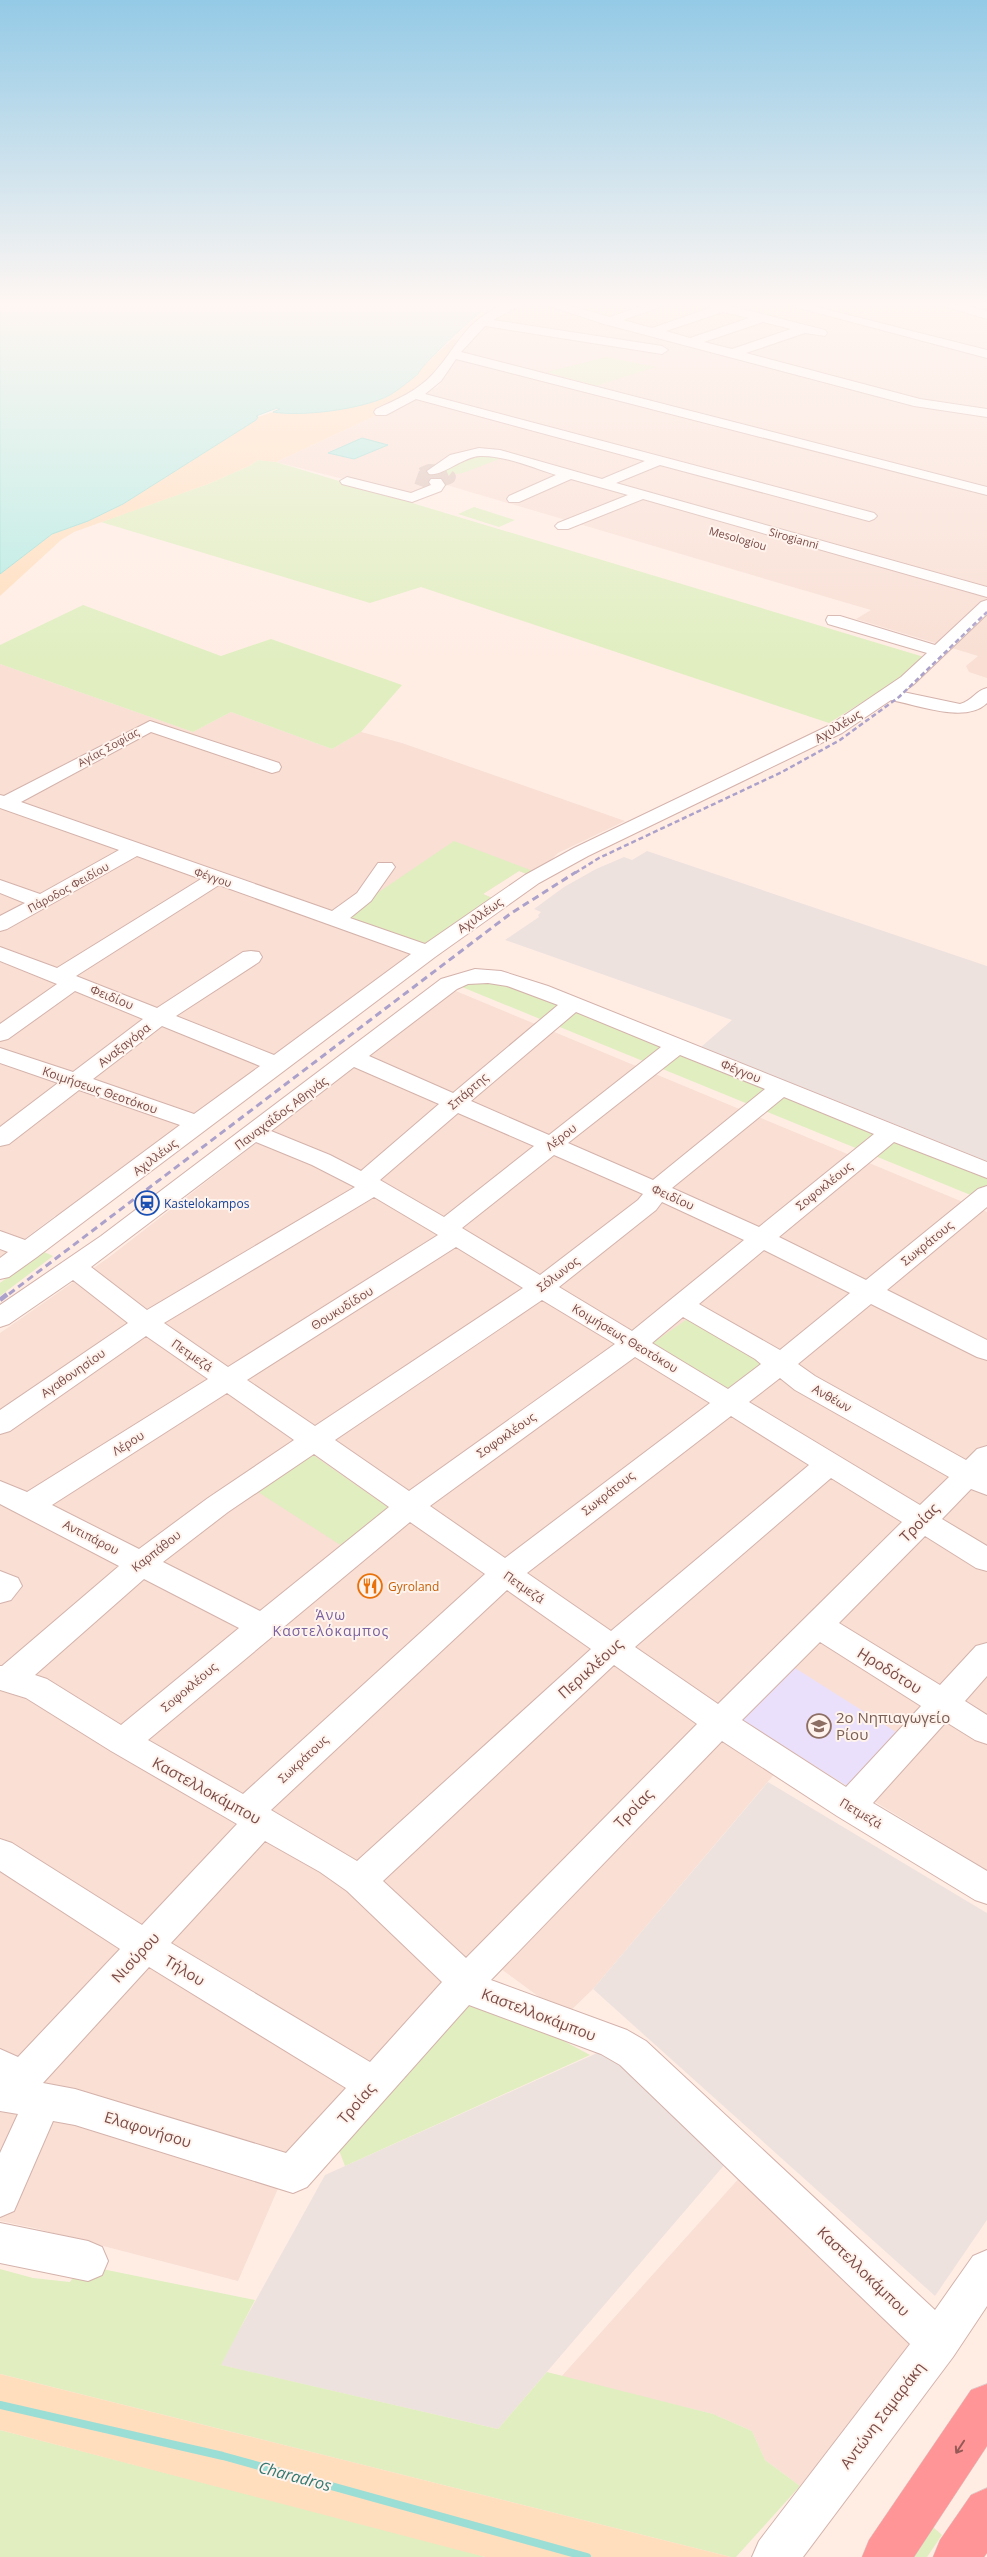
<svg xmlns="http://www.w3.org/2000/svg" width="987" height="2557" font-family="'Open Sans',sans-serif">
<rect width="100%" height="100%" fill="#ffede4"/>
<g fill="#f9dfd4">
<path d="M525,304H987V678L969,672L966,666L978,656L856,619L871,610L440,483L410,496L276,462L438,387L465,344L485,324L508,310Z"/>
<path d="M0,664L193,732L231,712L332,749L361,732L402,743L625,821L558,853L538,873L532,876L519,871L483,894L497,900L423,945L61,1219L55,1216L0,1257Z"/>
<path d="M451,989L987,1212V1870L793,1752L593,1989L565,2016L474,1949L296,2147L238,2281L34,2228L0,2221V1333L108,1258L366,1058Z"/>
<path d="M741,2176L924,2335L800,2486L765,2460L752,2431L713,2414L561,2377Z"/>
</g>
<g fill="#eee2df">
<path d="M647,851L987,966V1161L701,1047L732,1020L505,940L539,917L538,915L541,912L534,909L564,887L596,869L624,857L632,860Z"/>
<path d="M768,1782L987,1913V2220L935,2296L593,1989Z"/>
<path d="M606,2049L726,2163L498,2429L220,2365L325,2175Z"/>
</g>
<path fill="#eae0fb" d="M795,1668L896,1732L847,1786L742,1720Z"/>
<g fill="#e0eec0">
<path d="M606,357L656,367L596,386L547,372Z"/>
<path d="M474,452L507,456L463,473L449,475L434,471Z"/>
<path d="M258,460L276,462L924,657L901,678L829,723L421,587L370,603L101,522L208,484L249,466Z"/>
<path d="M474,507L515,520L499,527L458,514Z"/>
<path d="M83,605L221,656L271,639L402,685L361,732L332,749L231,712L193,732L0,664V645Z"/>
<path d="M454,841L538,873L532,876L519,871L483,894L497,900L423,945L342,917Z"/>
<path d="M495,978L987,1176V1185L973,1196L457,985Z"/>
<path d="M42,1251L53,1256L0,1296V1283Z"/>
<path d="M690,1317L768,1361L728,1390L653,1343Z"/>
<path d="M313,1455L389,1508L342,1546L258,1492Z"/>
<path d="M459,1999L519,2017L590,2055L345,2166L333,2135Z"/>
<path d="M97,2268L255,2300L221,2365L498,2429L547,2372L713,2414L752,2431L765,2460L800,2486L736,2557H731L0,2374V2269L33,2278L70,2282L78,2270Z"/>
<path d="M0,2430L460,2549L485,2557H0Z"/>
<path d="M933,2527L942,2535L927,2557H912Z"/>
</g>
<g fill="#ffdebe">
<path d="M453,339L459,341L427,380L388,410L276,462L258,460L249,466L208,484L74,532L61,540L0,596V574L52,534L88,521L123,504L258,417L273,412L346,407L378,400L392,394Z"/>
<path d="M0,2374L731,2557H485L0,2430Z"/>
</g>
<g fill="#b6ebe4" stroke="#9bded6">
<path d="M0,304H500C496,306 489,307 485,309C476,314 419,367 418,374C409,381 400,389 390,395C364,409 302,417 273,412L280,409L277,408L256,416L258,417L256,420L123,504L88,521L52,534L0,574Z"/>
<path d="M362,438L388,445L354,459L328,453Z"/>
</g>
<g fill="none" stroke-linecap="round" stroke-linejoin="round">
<path stroke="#9bded6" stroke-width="8" d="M0,2405L223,2456L587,2557"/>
<path stroke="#dec4bc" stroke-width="14" stroke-dasharray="14 7" stroke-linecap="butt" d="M429,471L442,472L449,477L433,483L416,477Z"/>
<g stroke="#d4b2ab" stroke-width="2">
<g id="minor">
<path d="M505,304H523L493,320L662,346L668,350L662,354L485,326L461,352L987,487V495L456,359L441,381L425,394L874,513L877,516L874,519L869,521L660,465L616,483L987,587V597L643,499L568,529H558L555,526L558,523L628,495L571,479L519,502H509L507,499L509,496L556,475C533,468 504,455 480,456C462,457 442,477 429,474L427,471L450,455L479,448L500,450L602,479L645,461L416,399L386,415H376L374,412L376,409C396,400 417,391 432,375C459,346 463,321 505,304Z"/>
<path d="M543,304H564L610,317L649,304H668L623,320L652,328L710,308L701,304H722L825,330L827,333L825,336L805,333L746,353L920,399L987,409V417L914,406L604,324ZM723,312L749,318L690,338L666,331ZM763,322L791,329L732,349L704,342Z"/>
<path d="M784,304H805L987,350V358Z"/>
<path d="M937,304H958L987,311V319Z"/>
<path d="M347,477L411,493L431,485L429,482L431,479H441L445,485L441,491L412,502L342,484L340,481Z"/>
<path d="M987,600V614L913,685L903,692L960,704C972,701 976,690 987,688V703C966,724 918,705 891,700L842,733L588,856L539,883L435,957L37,1257L9,1277L0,1279V1258L8,1252L0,1249V1231L25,1240L180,1125L79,1090L9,1144L0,1146V1127L58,1083L0,1063V1048L73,1072L143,1019L75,991L8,1039L0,1041V1024L57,984L0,961V947L57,968L201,879L137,856L7,929L0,931V916L25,903L0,893V880L40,894L119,850L0,808V795L4,796L150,721L279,763L281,767L279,771L272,773L151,732L21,802L332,911L357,893L378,863H392L395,867L371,901L350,918L425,944L525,875L574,848L830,725L901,677L927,653L828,624L826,620L828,616H840L935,645L981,602ZM219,885L411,954L274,1055L176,1016L259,962L262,957L259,952L251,951L243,952L157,1008L76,976ZM162,1026L260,1066L194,1114L93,1079Z"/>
<path d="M475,969L501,971L548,986L987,1162V1178L894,1142L779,1237L866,1280L978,1189L987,1186V1207L887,1290L987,1340V1360L977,1357L871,1304L798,1364L815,1376L966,1460L977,1449L987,1446V1495L971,1489L942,1519L987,1546V1571L976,1568L925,1536L839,1623L940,1685L976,1646L987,1643V1676L965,1701L987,1715V1744L975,1740L946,1722L873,1803L987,1871V1904L975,1900L837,1816L722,1741L491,1980L627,2030L646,2041L935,2310L973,2256L987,2250V2306L953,2357L803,2557H752L759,2541L910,2344L620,2065L601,2054L469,2005L307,2187L293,2193L75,2125L53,2121L14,2211L0,2217V2153L18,2114L0,2111V2049L18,2057L120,1949L0,1871V1839L12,1843L142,1925L237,1824L111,1751L26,1698L0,1690V1666H2L119,1566L0,1504V1481L27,1492L208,1379L146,1336L10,1431L0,1434V1410L128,1323L73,1280L9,1324L0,1327V1305L101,1236L441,979ZM488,983L507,986L558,1005L453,1093L369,1056L457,989L468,984ZM576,1012L661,1047L549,1135L471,1101ZM680,1055L765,1089L653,1180L568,1143ZM354,1067L439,1104L361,1171L330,1155L271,1131ZM784,1097L874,1134L759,1227L672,1188ZM458,1113L534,1146L444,1217L380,1180ZM256,1142L312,1165L355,1187L147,1310L91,1267ZM554,1155L643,1194L638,1200L540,1275L462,1228ZM374,1197L438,1235L228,1367L164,1323ZM662,1202L744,1240L632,1331L559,1287L656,1210ZM456,1247L523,1288L315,1426L247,1380ZM764,1250L850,1293L780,1350L699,1304ZM542,1300L615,1344L409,1491L335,1440ZM683,1317L755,1359L761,1364L728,1389L652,1343ZM635,1357L710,1403L505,1558L430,1506ZM780,1378L795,1390L949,1477L920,1505L749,1402ZM227,1393L294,1440L208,1498L139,1549L52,1505ZM731,1416L809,1465L611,1631L527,1573ZM314,1454L389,1507L260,1611L163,1562L228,1512ZM831,1478L902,1522L718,1704L635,1647ZM410,1522L485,1574L243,1794L148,1740ZM144,1579L239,1628L121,1725L47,1679L35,1675ZM507,1590L591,1649L357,1861L271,1810ZM820,1642L921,1706L846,1787L742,1720ZM614,1665L697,1724L466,1958L383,1881ZM265,1841L320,1872L347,1891L442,1982L370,2062L171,1943ZM149,1967L346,2088L286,2153L75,2089L43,2083Z"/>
<path d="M0,1571L18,1578L22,1586L11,1600L0,1603Z"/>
<path d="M0,2223L88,2241L102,2247L108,2261L102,2275L88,2281L0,2263Z"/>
</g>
</g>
<g stroke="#dacccb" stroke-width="1">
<g id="highway">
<path d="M987,2384V2446L914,2557H862L869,2540L971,2390Z"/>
<path d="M987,2488V2553L984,2557H933L940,2540L971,2495Z"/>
</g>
</g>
<use href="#minor" fill="#fff" fill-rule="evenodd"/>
<use href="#highway" fill="#ff9596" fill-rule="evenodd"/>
<path stroke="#aba1ca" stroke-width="2.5" stroke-dasharray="5 3" stroke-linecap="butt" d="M575,873L599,858L782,772L840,740L899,697L987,612"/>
<path stroke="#aba1ca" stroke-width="3" stroke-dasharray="7 4.5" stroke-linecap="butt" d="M9,1294L510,914L576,872"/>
<path stroke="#aba1ca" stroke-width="4.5" stroke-dasharray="9 5.5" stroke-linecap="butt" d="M0,1300L10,1292"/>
</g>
<defs><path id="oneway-shaft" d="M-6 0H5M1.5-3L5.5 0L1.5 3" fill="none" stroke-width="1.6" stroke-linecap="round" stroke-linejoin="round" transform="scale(1.25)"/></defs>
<use stroke="#955956" href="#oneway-shaft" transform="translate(960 2447) rotate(123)"/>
<linearGradient id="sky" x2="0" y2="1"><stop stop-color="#94cae6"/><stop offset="0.46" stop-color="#fff7f3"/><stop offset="1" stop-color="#fff7f3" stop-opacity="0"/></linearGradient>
<rect width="987" height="662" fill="url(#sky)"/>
<defs>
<g id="station-ring" transform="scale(1.25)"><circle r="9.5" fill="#fff3ed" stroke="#1a4fb4" stroke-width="1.5"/><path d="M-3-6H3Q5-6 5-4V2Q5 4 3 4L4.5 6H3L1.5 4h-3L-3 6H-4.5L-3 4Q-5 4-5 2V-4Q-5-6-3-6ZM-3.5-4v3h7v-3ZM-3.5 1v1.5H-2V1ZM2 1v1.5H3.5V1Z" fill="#1a4fb4"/></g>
<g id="restaurant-ring" transform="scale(1.25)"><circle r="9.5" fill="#fff3ed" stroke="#e8710a" stroke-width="1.5"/><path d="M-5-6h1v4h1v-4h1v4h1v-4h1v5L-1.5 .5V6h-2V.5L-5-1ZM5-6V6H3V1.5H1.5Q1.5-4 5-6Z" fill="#e8710a"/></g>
<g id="school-ring" transform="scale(1.25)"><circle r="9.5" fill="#fff3ed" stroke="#8d6e63" stroke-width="1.5"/><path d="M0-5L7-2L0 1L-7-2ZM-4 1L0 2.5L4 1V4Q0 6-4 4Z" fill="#8d6e63"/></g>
</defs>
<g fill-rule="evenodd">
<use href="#station-ring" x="147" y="1203"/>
<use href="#restaurant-ring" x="370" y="1586"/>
<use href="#school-ring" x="819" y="1726"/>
</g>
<g text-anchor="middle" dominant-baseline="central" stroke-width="4" stroke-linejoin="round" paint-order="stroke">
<g font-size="11" fill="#7a4a46" stroke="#fff3ed">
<text transform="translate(738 538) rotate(16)">Mesologiou</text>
<text transform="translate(794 538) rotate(16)">Sirogianni</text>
<text transform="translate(108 747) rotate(-29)">Αγίας Σοφίας</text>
<text transform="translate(213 877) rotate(19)">Φέγγου</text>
<text transform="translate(68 887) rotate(-29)">Πάροδος Φειδίου</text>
</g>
<g font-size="12" fill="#7a4a46" stroke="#fff3ed">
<text transform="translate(838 726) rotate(-31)">Αχιλλέως</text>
<text transform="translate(480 915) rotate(-35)">Αχιλλέως</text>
<text transform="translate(112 997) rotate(22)">Φειδίου</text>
<text transform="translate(124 1045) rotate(-38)">Αναξαγόρα</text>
<text transform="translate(741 1071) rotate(22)">Φέγγου</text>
<text transform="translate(100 1090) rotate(19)">Κοιμήσεως Θεοτόκου</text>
<text transform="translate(468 1091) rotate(-41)">Σπάρτης</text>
<text transform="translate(281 1113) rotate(-37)">Παναχαΐδος Αθηνάς</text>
<text transform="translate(561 1137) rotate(-38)">Λέρου</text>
<text transform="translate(155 1157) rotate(-37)">Αχιλλέως</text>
<text transform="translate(824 1186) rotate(-39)">Σοφοκλέους</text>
<text transform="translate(673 1197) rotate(24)">Φειδίου</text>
<text transform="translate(927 1243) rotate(-39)">Σωκράτους</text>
<text transform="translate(558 1274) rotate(-37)">Σόλωνος</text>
<text transform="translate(342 1308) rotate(-32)">Θουκυδίδου</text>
<text transform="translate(625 1338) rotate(31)">Κοιμήσεως Θεοτόκου</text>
<text transform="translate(192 1355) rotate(35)">Πετμεζά</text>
<text transform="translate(73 1373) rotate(-35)">Αγαθονησίου</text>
<text transform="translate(832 1398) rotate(29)">Ανθέων</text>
<text transform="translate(506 1435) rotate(-35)">Σοφοκλέους</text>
<text transform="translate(128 1443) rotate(-32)">Λέρου</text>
<text transform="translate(608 1493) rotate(-38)">Σωκράτους</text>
<text transform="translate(91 1537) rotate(27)">Αντιπάρου</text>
<text transform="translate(156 1551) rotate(-38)">Καρπάθου</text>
<text transform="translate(524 1587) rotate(35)">Πετμεζά</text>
<text transform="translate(189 1687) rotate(-40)">Σοφοκλέους</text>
<text transform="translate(303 1759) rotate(-43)">Σωκράτους</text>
<text transform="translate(861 1813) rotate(31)">Πετμεζά</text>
</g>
<g font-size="12" fill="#164399" stroke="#fff3ed" text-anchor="start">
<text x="164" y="1203">Kastelokampos</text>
</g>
<g font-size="12" fill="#c56008" stroke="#fff3ed" text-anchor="start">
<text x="388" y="1586">Gyroland</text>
</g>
<g font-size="14" letter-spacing="1" fill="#79619f" stroke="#fff3ed">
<text x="331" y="1614">Άνω<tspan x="331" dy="16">Καστελόκαμπος</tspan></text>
</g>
<g font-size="15" fill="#7a4a46" stroke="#fff3ed">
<text transform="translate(919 1522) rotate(-45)">Τροίας</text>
<text transform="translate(590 1668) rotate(-42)">Περικλέους</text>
<text transform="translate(890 1670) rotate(32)">Ηροδότου</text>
<text transform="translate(207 1790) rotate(29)">Καστελλοκάμπου</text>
<text transform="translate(633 1808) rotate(-46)">Τροίας</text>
<text transform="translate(135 1957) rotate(-47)">Νισύρου</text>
<text transform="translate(185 1970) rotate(31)">Τήλου</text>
<text transform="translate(539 2014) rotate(21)">Καστελλοκάμπου</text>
<text transform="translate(356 2103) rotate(-49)">Τροίας</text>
<text transform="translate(148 2129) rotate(17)">Ελαφονήσου</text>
<text transform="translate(864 2271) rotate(44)">Καστελλοκάμπου</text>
<text transform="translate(882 2415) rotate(-53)">Αντώνη Σαμαράκη</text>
</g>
<g font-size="15" fill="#785e54" stroke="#fff3ed" text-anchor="start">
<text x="836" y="1717">2ο Νηπιαγωγείο<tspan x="836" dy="17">Ρίου</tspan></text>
</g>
<g font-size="16" font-style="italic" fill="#357a72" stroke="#fff3ed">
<text transform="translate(295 2476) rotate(15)">Charadros</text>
</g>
</g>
</svg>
